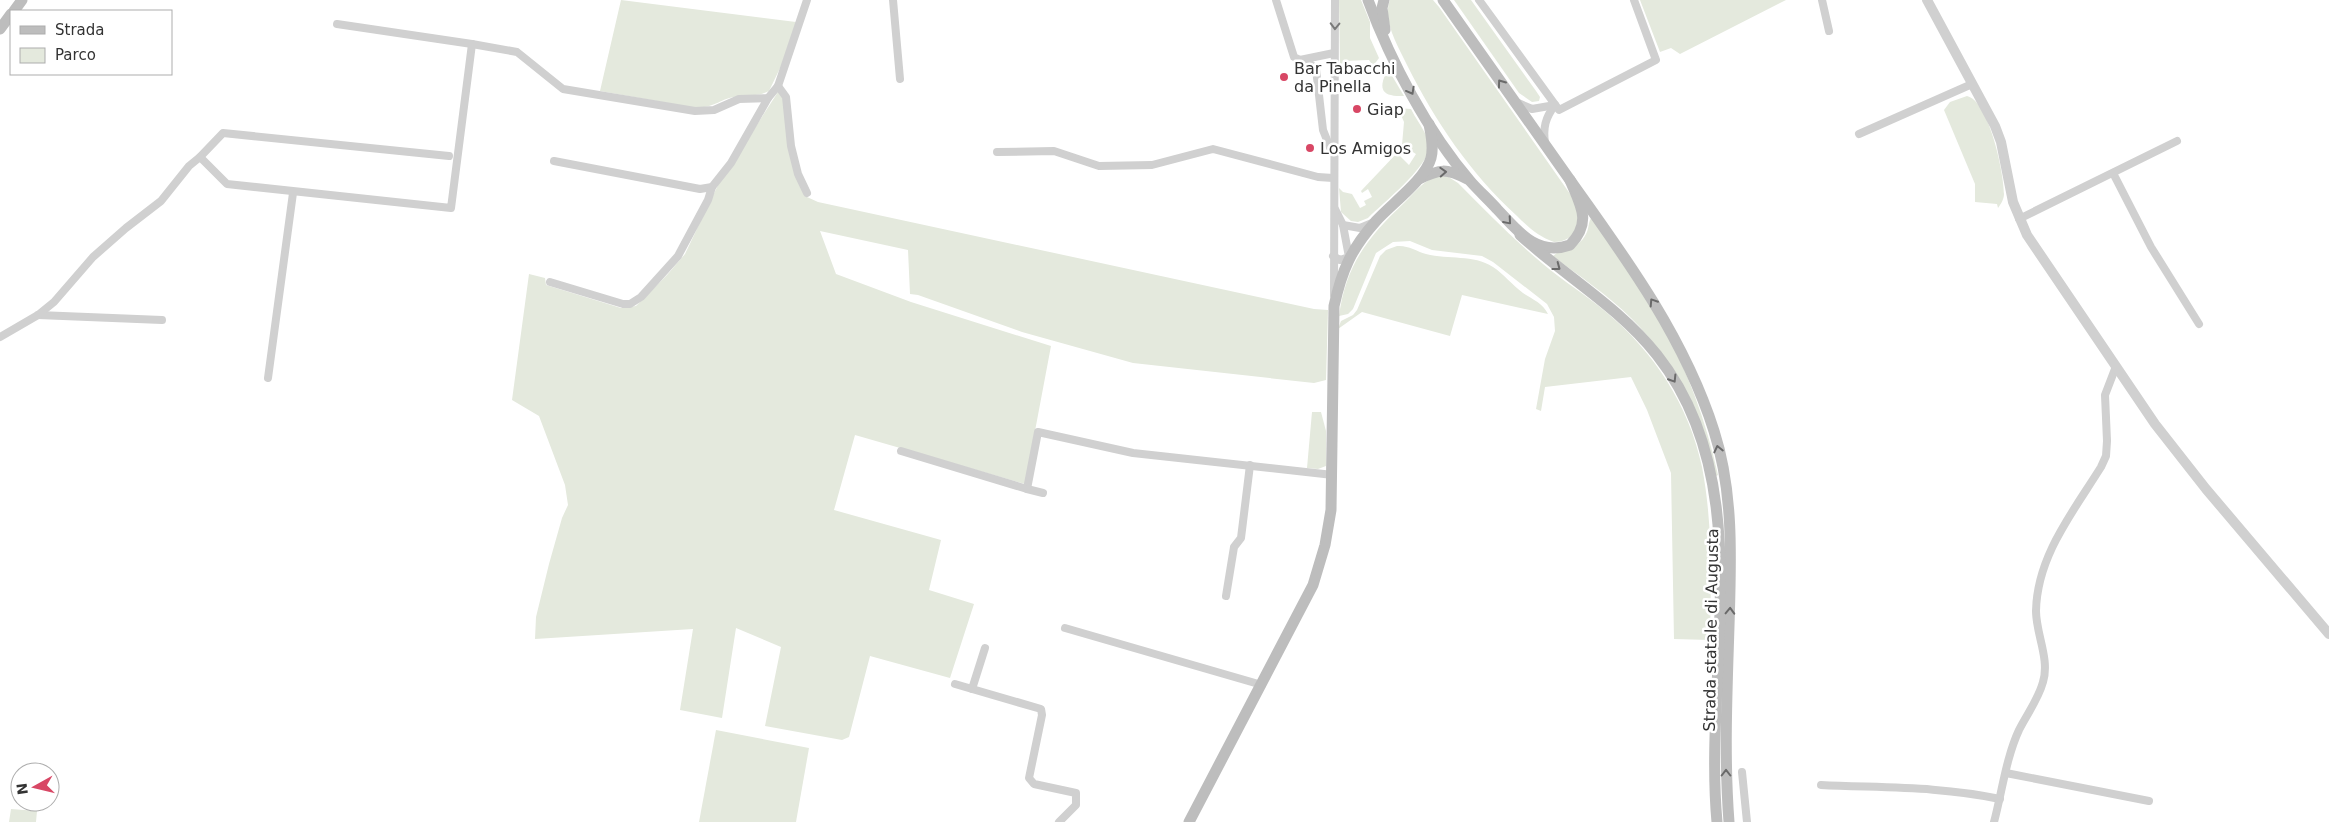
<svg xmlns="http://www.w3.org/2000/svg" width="2329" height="822" font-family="'DejaVu Sans',sans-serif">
<rect width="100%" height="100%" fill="#fff"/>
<g fill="#e4e9dd">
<path d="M621,0L796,22L782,64L769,91C758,97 747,94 734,97C718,100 716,107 696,108L600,91Z"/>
<path d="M1339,0H1361L1370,22V38L1379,58L1373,66L1369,60L1344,61L1340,67Z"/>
<path d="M1390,0H1433L1439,7L1575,201C1582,220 1579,241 1554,242C1539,237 1528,227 1517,216C1470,173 1435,121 1407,65C1398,46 1382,21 1390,0Z"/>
<path d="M1454,0H1471L1536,91L1540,97L1539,101L1532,102L1519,93Z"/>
<path d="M1640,0H1786L1680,54L1671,48L1660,52Z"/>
<path d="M1388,69L1404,96C1380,97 1378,88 1388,69Z"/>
<path d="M778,92L784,99L800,187L807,197L818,202L1314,309L1328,310L1326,380L1314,383L1133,363L1022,332L918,295L910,294L908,250L820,231L836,274L911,302L1051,346L1025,484L855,435L834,510L941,540L929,590L974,604L950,678L870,656L849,737L842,740L765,726L781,647L736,628L722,718L680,710L693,629L535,639L536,617L549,564L562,518L568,505L565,485L539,416L512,400L529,274L545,278L546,285L621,308L636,306L667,275L685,254L718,185Z"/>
<path d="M1967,96C1989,101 2004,173 2004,194C2004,199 2001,204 1998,208L1997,204L1975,202V184L1944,110L1950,102Z"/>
<path d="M1398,108L1411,109C1416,120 1430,136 1429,148C1426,169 1384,202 1368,218L1358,222L1351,221L1341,212L1339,188L1343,192L1352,194L1360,208L1366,205L1364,201L1372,197L1368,189L1362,193L1361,191L1397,153L1409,165L1416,154L1402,145L1404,122Z"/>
<path d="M1438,176H1447L1458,183C1486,211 1513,239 1543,264C1563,281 1586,295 1606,312C1654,352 1689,405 1702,467C1713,524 1711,582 1710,640L1674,639L1671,473L1647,410L1631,377L1545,387L1541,411L1536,409L1545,359L1555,331L1554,317L1547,304L1493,262L1482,256L1432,250L1410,241L1393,242L1376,253L1353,309L1348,314L1339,316C1346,264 1368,237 1405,202C1415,192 1424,180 1438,176Z"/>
<path d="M1591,218L1595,219C1616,252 1640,284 1659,319C1687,368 1706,421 1718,475L1716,476C1703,415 1675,362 1631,318C1608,295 1579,276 1553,256C1565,246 1578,250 1586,234C1589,229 1588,223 1591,218Z"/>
<path d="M1397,246C1408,245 1416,251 1426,254C1449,260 1473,254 1493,267C1504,274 1512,285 1523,293C1532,299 1543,303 1548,314L1462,295L1450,336L1362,312L1338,329L1341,321L1353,315L1357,310L1380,256L1386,250Z"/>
<path d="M1312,412H1321L1326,431V466L1318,469L1307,468Z"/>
<path d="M716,730L809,748L796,822H699Z"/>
<path d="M11,809L37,811L36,822H9Z"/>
</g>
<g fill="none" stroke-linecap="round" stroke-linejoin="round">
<g stroke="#d0d0d0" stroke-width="8">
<path d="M893,0L900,79"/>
<path d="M1276,0L1294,57L1300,60L1334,53"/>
<path d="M1479,0L1559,110L1656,60L1634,0"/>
<path d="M1822,0L1829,31"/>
<path d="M337,24L472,44"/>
<path d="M1300,60L1308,62L1316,69L1323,130L1331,150"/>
<path d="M778,86L786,97L791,146L798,174L807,193"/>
<path d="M1516,102L1532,109L1555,105"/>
<path d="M1859,134L1972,84"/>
<path d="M1545,143C1543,128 1545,118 1555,105"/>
<path d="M997,152L1054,151L1099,166L1152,165L1213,149L1318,177L1333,178"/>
<path d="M200,157L223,133L449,156"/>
<path d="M554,161L700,189L712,187L731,163L768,98"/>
<path d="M2113,173L2151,247L2199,324"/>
<path d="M1335,209L1343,225L1360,228L1372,223"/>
<path d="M2019,219L2177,141"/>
<path d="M1333,256L1340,260L1349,257L1343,225"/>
<path d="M550,282L623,304H630L641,297L678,256L708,200L712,187"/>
<path d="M1334,295L1335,0"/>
<path d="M38,315L162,320"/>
<path d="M0,337L38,315L54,302L93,257L126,228L161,201L189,166L200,157L227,184L451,208L472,44L517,52L563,89L695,111L714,110L739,99L768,98L778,86L807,0"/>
<path d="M268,378L293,193"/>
<path d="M901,451L1027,489L1038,432L1133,453L1333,475"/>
<path d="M1027,489L1043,493"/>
<path d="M1226,596L1234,547L1241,538L1250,465"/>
<path d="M1065,628L1262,685"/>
<path d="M955,684L1041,709L1042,715L1029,778L1034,784L1076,793V805L1059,822"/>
<path d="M972,689L985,648"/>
<path d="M1742,772L1747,822"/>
<path d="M2006,773L2149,801"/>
<path d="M1821,785C1881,788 1940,786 2000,799"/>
<path d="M1994,822C2002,792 2006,758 2019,730C2027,714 2038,700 2043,682C2050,659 2036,634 2036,611C2037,556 2073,512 2101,467L2106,456L2107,441L2105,395L2115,369"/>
</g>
<path stroke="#d0d0d0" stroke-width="10" d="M1927,0L1995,126L2001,142L2013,202L2027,235L2155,424L2206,489L2329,634"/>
<g stroke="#bdbdbd" stroke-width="11">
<path d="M1368,0C1391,62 1427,131 1471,182C1479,191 1489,200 1497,209C1517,230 1536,257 1570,245C1592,222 1581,206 1570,180L1443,0"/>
<path d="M1384,0L1382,8L1385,30"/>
<path d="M14,11L22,0"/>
<path d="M0,29L11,14"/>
<path d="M1419,179C1440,169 1446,168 1467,179"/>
<path d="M1570,180C1626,258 1685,339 1714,431C1734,493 1731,561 1729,626C1727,691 1724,757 1729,822"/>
<path d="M1520,235C1565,276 1619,307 1657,355C1760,485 1703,670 1717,822"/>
<path d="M1189,822L1313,585L1325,545L1331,510L1334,306C1342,270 1351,249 1376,221C1391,204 1425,180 1431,158C1434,146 1431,135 1429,124"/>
</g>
</g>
<defs><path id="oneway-chevron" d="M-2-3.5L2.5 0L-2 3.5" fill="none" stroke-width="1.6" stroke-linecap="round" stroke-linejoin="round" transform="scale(1.25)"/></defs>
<use stroke="#7a7a7a" href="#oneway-chevron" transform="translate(1335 26) rotate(91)"/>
<g stroke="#6a6a6a">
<use href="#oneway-chevron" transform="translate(1501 83) rotate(-126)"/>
<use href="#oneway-chevron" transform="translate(1411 91) rotate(61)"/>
<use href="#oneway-chevron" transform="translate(1443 172) rotate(-3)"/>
<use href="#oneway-chevron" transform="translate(1508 221) rotate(49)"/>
<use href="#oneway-chevron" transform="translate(1557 267) rotate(37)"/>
<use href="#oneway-chevron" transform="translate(1653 302) rotate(-123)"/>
<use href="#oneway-chevron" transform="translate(1673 379) rotate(58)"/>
<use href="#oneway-chevron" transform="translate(1718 449) rotate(-103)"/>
<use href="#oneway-chevron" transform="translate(1730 611) rotate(-88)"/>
<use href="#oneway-chevron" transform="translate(1726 773) rotate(-90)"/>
</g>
<g fill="#d84765" stroke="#fff" stroke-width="2">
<circle cx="1284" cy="77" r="5"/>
<circle cx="1357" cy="109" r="5"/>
<circle cx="1310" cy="148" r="5"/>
</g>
<g text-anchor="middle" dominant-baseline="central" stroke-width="5" stroke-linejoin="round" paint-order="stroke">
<g font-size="16" fill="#333" stroke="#fff" text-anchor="start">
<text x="1294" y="68">Bar Tabacchi<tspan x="1294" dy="18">da Pinella</tspan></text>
<text x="1367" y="109">Giap</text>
<text x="1320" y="148">Los Amigos</text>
</g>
<g font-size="16" fill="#333" stroke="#fff">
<text transform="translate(1711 630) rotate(-89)">Strada statale di Augusta</text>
</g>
</g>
<rect x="10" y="10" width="162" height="65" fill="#ffffff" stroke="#adadad"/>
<rect x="20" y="26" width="25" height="8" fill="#bdbdbd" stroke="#adadad"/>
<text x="55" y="35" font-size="15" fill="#333333">Strada</text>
<rect x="20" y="48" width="25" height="15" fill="#e4e9dd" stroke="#adadad"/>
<text x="55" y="60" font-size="15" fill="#333333">Parco</text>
<g transform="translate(35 787) rotate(262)"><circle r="24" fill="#ffffff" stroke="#adadad"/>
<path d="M0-4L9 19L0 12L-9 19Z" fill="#d84765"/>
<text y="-8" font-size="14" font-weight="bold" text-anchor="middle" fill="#333333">N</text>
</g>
</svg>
